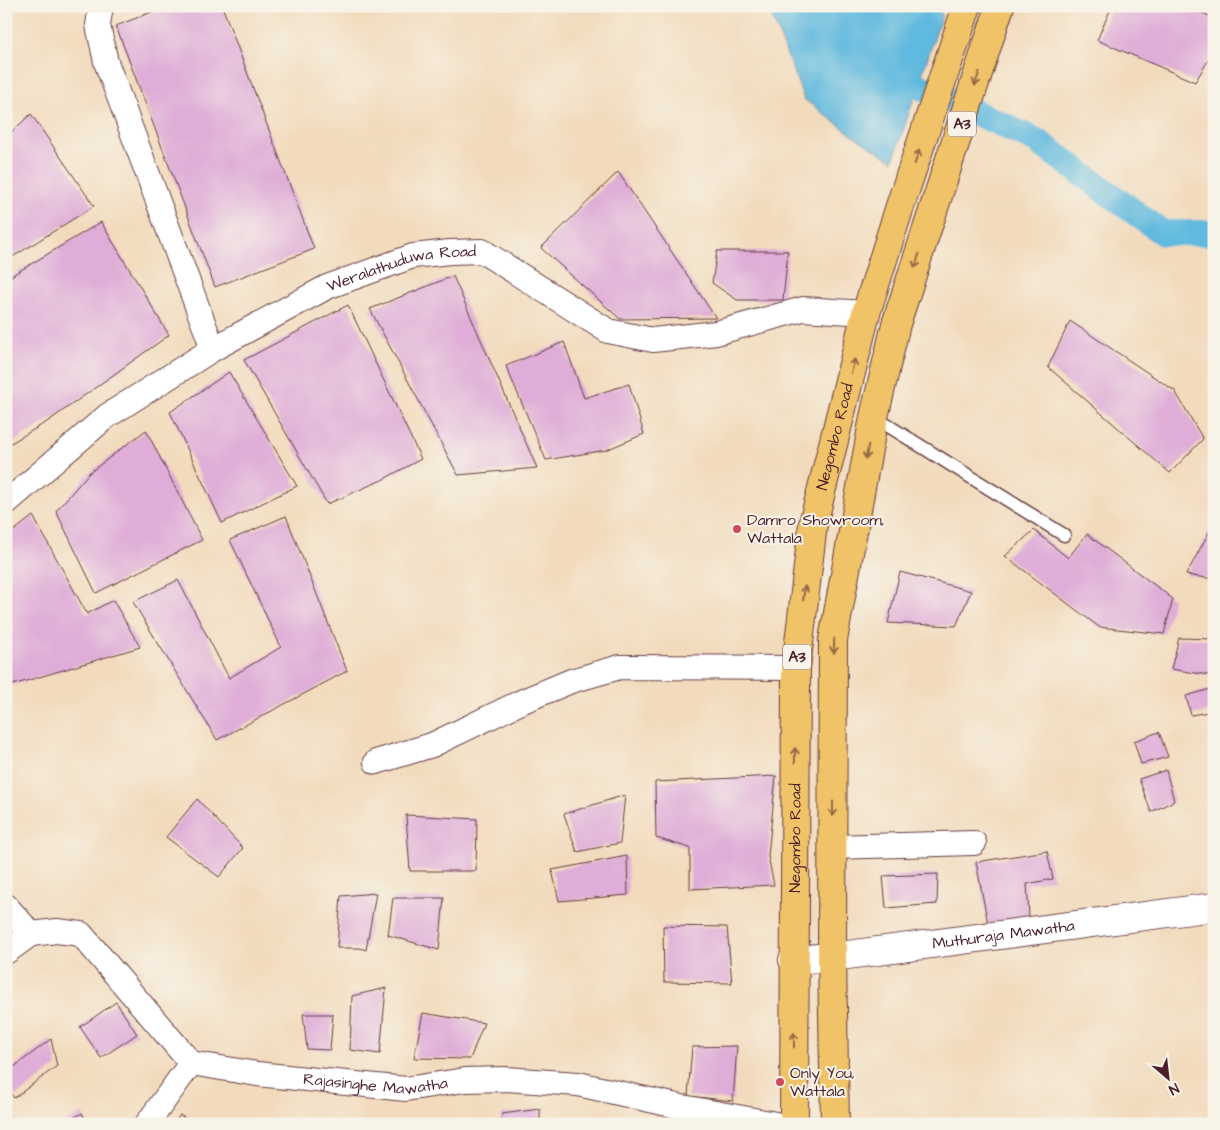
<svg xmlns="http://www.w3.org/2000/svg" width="1220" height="1130" font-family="'Architects Daughter',sans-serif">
<rect width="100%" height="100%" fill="#f7f3e8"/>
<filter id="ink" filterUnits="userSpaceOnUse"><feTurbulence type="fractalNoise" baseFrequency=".02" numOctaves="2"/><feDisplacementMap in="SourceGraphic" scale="10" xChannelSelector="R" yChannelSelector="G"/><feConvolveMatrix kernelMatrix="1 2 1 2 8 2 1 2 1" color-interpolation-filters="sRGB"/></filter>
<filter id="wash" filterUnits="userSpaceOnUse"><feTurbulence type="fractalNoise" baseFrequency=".0096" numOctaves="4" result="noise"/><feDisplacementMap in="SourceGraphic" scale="20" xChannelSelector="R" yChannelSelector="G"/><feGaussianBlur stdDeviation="1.12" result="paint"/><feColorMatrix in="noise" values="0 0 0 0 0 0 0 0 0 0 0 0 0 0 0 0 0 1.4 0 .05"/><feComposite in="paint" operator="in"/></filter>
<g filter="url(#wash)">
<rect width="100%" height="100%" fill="#f2dbbd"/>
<path fill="#61b9de" stroke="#566c84" d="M768,6H936L942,15L893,161L855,137L804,99Z"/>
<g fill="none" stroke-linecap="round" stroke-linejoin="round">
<path stroke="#61b9de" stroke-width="26" d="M886,71L1037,141L1163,233H1214"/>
</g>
<g id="blocks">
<g fill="#dfadd7">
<path d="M167,6H222L314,249L215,287L116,26Z"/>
<path d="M1112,6H1187L1214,18V51L1195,82L1097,40Z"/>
<path d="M31,114L94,206L6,261V137Z"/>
<path d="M618,172L716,318L620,319L541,248Z"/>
<path d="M101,222L169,335L50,420L6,446V279Z"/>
<path d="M717,251H788L783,300H737L712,283Z"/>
<path d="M453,276L537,468L458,475L370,309Z"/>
<path d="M348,305L421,459L382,480L327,504L244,360Z"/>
<path d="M1070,321L1175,391L1203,439L1170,473L1048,367Z"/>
<path d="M564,342L584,398L629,384L644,434L606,450L546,460L506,366Z"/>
<path d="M229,372L297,486L222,523L170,412Z"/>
<path d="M146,430L202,540L96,593L56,511L89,473Z"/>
<path d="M33,516L87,614L113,600L140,647L6,687V537Z"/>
<path d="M286,516L347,671L217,740L133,602L178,580L229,678L281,647L230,540Z"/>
<path d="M1214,523V579L1186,575Z"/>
<path d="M1034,530L1068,558L1087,534L1173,599L1164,634L1099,627L1005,556Z"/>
<path d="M900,572L971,591L956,626L888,623Z"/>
<path d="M1179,638L1214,639V676L1171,669Z"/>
<path d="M1214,688V711L1191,715L1186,696Z"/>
<path d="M1159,732L1168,757L1141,764L1134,741Z"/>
<path d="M1166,770L1174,801L1151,812L1139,779Z"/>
<path d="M776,776L768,856L774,885L690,889V848L656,838L655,782Z"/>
<path d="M625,795L620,843L577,852L564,814Z"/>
<path d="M197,799L243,848L219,877L166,837Z"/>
<path d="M406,815L477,819L476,871H410Z"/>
<path d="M1214,836V856H1213L1209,837Z"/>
<path d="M1047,851L1053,879L1027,884L1029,917L988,924L976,862Z"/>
<path d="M627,856L628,895L559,901L552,870Z"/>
<path d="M938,874L937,904L886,908L883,876Z"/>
<path d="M376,893L366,950L360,948H337L341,896Z"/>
<path d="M393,898H444L439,950L388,935Z"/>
<path d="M663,926L727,927L732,983L664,982Z"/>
<path d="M386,988L380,1054L350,1050L352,996Z"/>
<path d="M116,1002L137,1034L101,1058L80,1027Z"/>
<path d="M423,1013L484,1023L470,1059L414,1058Z"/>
<path d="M303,1014H333L330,1050L307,1049Z"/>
<path d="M51,1039L57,1066L14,1098L6,1088V1073Z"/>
<path d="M737,1046L733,1101L688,1096L692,1047Z"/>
<path d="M540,1109V1124H500L502,1114Z"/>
<path d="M82,1113L88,1124H62Z"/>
<path d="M180,1115L194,1124H174Z"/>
</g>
</g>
</g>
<g filter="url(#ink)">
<use href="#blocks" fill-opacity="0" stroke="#633b41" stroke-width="1"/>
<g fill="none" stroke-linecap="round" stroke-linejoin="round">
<g stroke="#633b41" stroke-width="15">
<path id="service" d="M874,417L1064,535"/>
</g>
<g stroke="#633b41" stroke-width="26">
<g id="minor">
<path d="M101,6L98,25L106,62L213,349"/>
<path id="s1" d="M6,503L107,416L213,349L327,287L413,256L450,252L482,251L608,331L653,340L716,333L803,309L866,313"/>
<path d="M376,762L432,745L523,701L571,681L620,667L796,668"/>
<path d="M832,847L974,843"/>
<path d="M6,906L31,934L6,952"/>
<path id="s2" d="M31,934L57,931L81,934L191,1063L257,1074L406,1089L465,1080L506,1079L578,1084L677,1106L776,1124"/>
<path d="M147,1124L191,1063"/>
</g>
</g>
<g stroke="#633b41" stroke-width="30">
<g id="tertiary">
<path id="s3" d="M793,960L832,957L1214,907"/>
</g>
</g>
<g stroke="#633b41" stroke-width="30">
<g id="trunk">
<path id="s4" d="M794,1124L796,668L813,524L866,313L901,203L967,6"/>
<path d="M835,1124L832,957L833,640L874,417L896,324L1000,6"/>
</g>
</g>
<use href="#service" stroke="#fff" stroke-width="12"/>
<use href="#minor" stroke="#fff" stroke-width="24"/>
<use href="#tertiary" stroke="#fff" stroke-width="28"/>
<use href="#trunk" stroke="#f0c369" stroke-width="28"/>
</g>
<defs><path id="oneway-shaft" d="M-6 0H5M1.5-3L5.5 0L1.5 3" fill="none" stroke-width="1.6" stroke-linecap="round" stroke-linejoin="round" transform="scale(1.25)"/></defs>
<g stroke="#956947">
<use href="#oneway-shaft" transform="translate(977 79) rotate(108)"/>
<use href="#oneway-shaft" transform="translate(917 157) rotate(-71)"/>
<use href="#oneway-shaft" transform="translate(917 261) rotate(108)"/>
<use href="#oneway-shaft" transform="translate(853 366) rotate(-76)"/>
<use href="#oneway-shaft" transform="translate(867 452) rotate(100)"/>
<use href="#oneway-shaft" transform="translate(804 593) rotate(-83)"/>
<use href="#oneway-shaft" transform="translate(834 646) rotate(92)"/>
<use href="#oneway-shaft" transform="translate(795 755) rotate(-90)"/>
<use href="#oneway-shaft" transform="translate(833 809) rotate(90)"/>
<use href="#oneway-shaft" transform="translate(794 1040) rotate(-90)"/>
</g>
</g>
<g fill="#d1495b" stroke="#f7f3e8" stroke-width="2">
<circle cx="737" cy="529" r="5"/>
<circle cx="780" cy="1082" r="5"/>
</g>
<g text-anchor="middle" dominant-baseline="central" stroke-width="4" stroke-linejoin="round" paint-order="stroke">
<g fill="#f7f3e8" stroke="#7e5f64" stroke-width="1">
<rect x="948" y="111.5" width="28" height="25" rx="4"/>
<rect x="783" y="644.5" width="28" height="25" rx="4"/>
</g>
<g font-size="15" font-weight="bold" fill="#4a1f2b">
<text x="962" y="124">A3</text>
<text x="797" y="657">A3</text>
</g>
<g font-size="16" fill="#4a1f2b" stroke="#f7f3e8">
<text stroke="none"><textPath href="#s1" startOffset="466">Weralathuduwa Road</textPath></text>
<text stroke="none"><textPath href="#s4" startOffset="691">Negombo Road</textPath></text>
<text stroke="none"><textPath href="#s4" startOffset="286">Negombo Road</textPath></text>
<text stroke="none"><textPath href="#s3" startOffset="212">Muthuraja Mawatha</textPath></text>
<text stroke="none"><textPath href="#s2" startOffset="406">Rajasinghe Mawatha</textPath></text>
</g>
<g font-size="16" fill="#4a1f2b" stroke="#f7f3e8" text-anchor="start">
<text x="747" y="520">Damro Showroom,<tspan x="747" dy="18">Wattala</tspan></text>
<text x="790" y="1073">Only You,<tspan x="790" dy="18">Wattala</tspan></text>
</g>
</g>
<rect width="1220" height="1130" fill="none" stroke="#f7f3e8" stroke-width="25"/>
<g transform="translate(1168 1078) rotate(152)" stroke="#f7f3e8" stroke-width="4" paint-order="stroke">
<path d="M0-4L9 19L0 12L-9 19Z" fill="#4a1f2b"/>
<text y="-8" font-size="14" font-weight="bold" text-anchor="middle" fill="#4a1f2b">N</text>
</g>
</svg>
